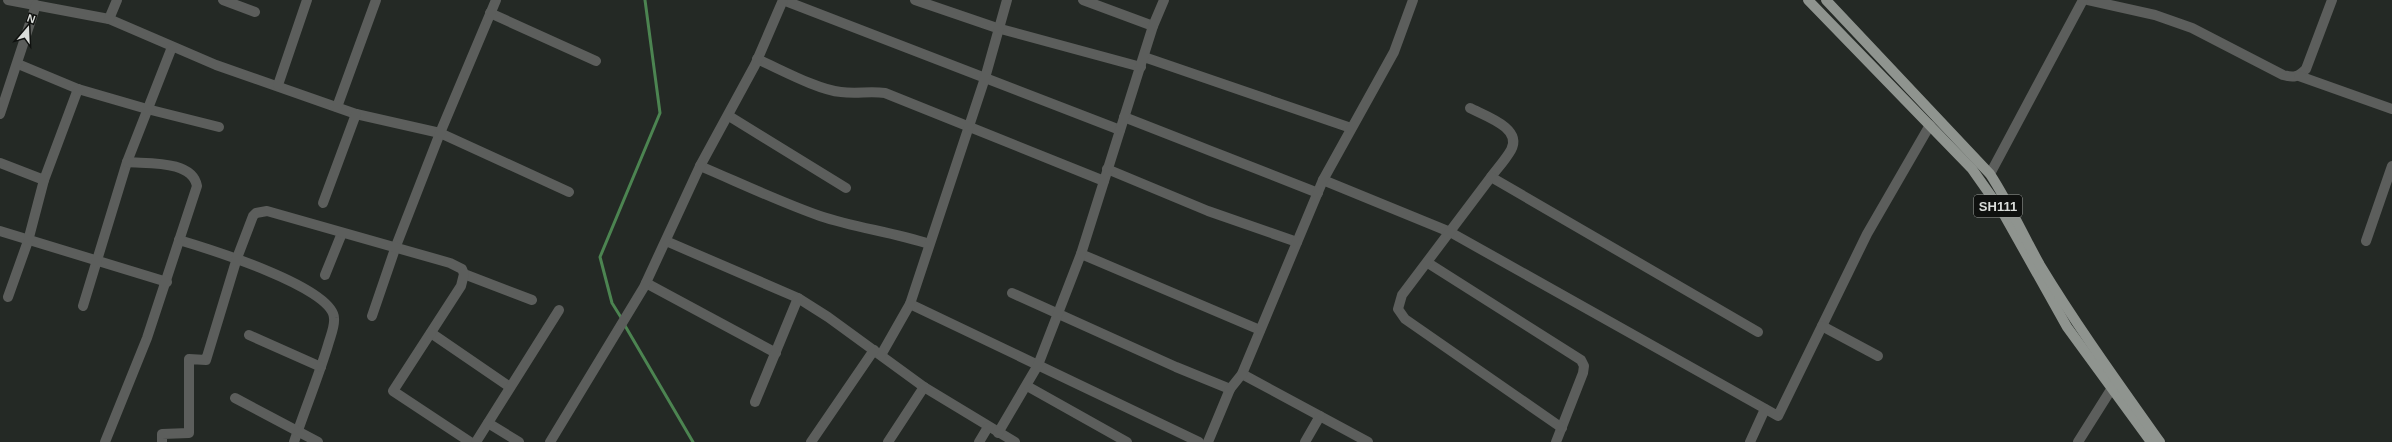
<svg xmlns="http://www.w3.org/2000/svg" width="2392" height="442" font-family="Arial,sans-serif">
<rect width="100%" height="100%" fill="#242925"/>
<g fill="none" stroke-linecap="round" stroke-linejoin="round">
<g stroke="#4c8451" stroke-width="3">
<path d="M622,319L612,303L600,257L660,113L645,0"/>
<path d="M624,324L693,442"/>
</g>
<g stroke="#5c5e5c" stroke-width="10">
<path d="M8,0L109,19L216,65L356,114L440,133L569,192"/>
<path d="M223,0L255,12"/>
<path d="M783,0L1120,130"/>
<path d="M915,0L997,28L1141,67"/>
<path d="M1083,0L1153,26"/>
<path d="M2088,0L2155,15L2192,28L2283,75C2294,78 2298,77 2306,69L2332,0"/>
<path d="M490,13L596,61"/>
<path d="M109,19L117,0"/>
<path d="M1144,57L1351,128"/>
<path d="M757,59C780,69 818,90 841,92C856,94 870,91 885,93L1104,181"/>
<path d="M18,64L78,89L147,109L219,127"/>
<path d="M2299,76L2392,109"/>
<path d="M278,85L307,0"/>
<path d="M337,107L376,0"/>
<path d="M1470,108C1485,116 1523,128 1511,150C1506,159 1497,169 1491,177"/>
<path d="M0,114L36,5"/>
<path d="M729,116L846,188"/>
<path d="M1124,117L1318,193"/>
<path d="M0,163L44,180"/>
<path d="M700,166C740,183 780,202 820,216C856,228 893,232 929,244"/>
<path d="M1107,169L1208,211L1297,242"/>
<path d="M1990,174L2083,0"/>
<path d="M1323,180L1450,232L1778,416L1867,234L1930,125"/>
<path d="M323,203L356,114"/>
<path d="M0,231L167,282"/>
<path d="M179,240C206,248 333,287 334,318C335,327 330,337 328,345C318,378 305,409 294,442"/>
<path d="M666,241L798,298L828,317L924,387L1015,442"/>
<path d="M2366,241L2392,166"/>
<path d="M1081,254L1260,330"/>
<path d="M1428,263L1581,360L1584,366L1583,373L1556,442"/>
<path d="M464,274L532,300"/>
<path d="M325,275L342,233"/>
<path d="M646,283L776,353"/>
<path d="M1012,293L1176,367L1230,389"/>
<path d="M8,297L28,241L44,180L78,89"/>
<path d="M910,304L1199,442"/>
<path d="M83,306L127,162L172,47"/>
<path d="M372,316L396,246L440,133L496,0"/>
<path d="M1822,326L1878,356"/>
<path d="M431,333L510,387"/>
<path d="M249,335L321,367"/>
<path d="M881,355L910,304L985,78L1007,0"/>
<path d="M1242,374L1368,442"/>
<path d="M1027,386L1127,442"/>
<path d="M235,398L318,442"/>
<path d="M755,402L798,298"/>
<path d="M488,423L519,442"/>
<path d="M1562,428L1405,319L1398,309L1402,295L1491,177L1758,332"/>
<path d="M998,433L1038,365L1081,254L1153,26L1164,0"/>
<path d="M105,442L147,338L197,186C192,160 149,164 127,162"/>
<path d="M162,442V434L189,433V359L206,360L237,258L253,216L256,213L267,211L450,263L462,269L464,274L461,286L393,391L470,442"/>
<path d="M476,442L559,310"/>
<path d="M550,442L644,287L700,166L755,65L783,0"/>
<path d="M811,442L874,350"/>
<path d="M888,442L924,387"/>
<path d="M979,442L988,427"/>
<path d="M1208,442L1230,389L1242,374L1323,180L1394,52L1413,0"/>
<path d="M1305,442L1320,416"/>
<path d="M1750,442L1765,409"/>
<path d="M2078,442L2112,388"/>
</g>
<g stroke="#8f948f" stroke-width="10">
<path d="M1808,0L1972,169L2003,213L2067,327L2151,442"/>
<path d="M1826,0L1990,174C2009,203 2023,235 2040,265C2077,326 2119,384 2160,442"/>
</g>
</g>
<g text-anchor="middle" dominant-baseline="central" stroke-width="3" stroke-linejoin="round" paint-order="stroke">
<rect fill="#0f110f" stroke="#9da09d" stroke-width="1" x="1974" y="195" width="48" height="22" rx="3"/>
<g font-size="13" font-weight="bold" fill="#daddda">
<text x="1998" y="206">SH111</text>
</g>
</g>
<g transform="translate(28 28) rotate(19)" stroke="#0f110f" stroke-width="3" paint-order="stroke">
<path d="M0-3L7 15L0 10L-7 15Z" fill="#daddda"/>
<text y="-6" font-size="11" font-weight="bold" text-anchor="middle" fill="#daddda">N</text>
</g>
</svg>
